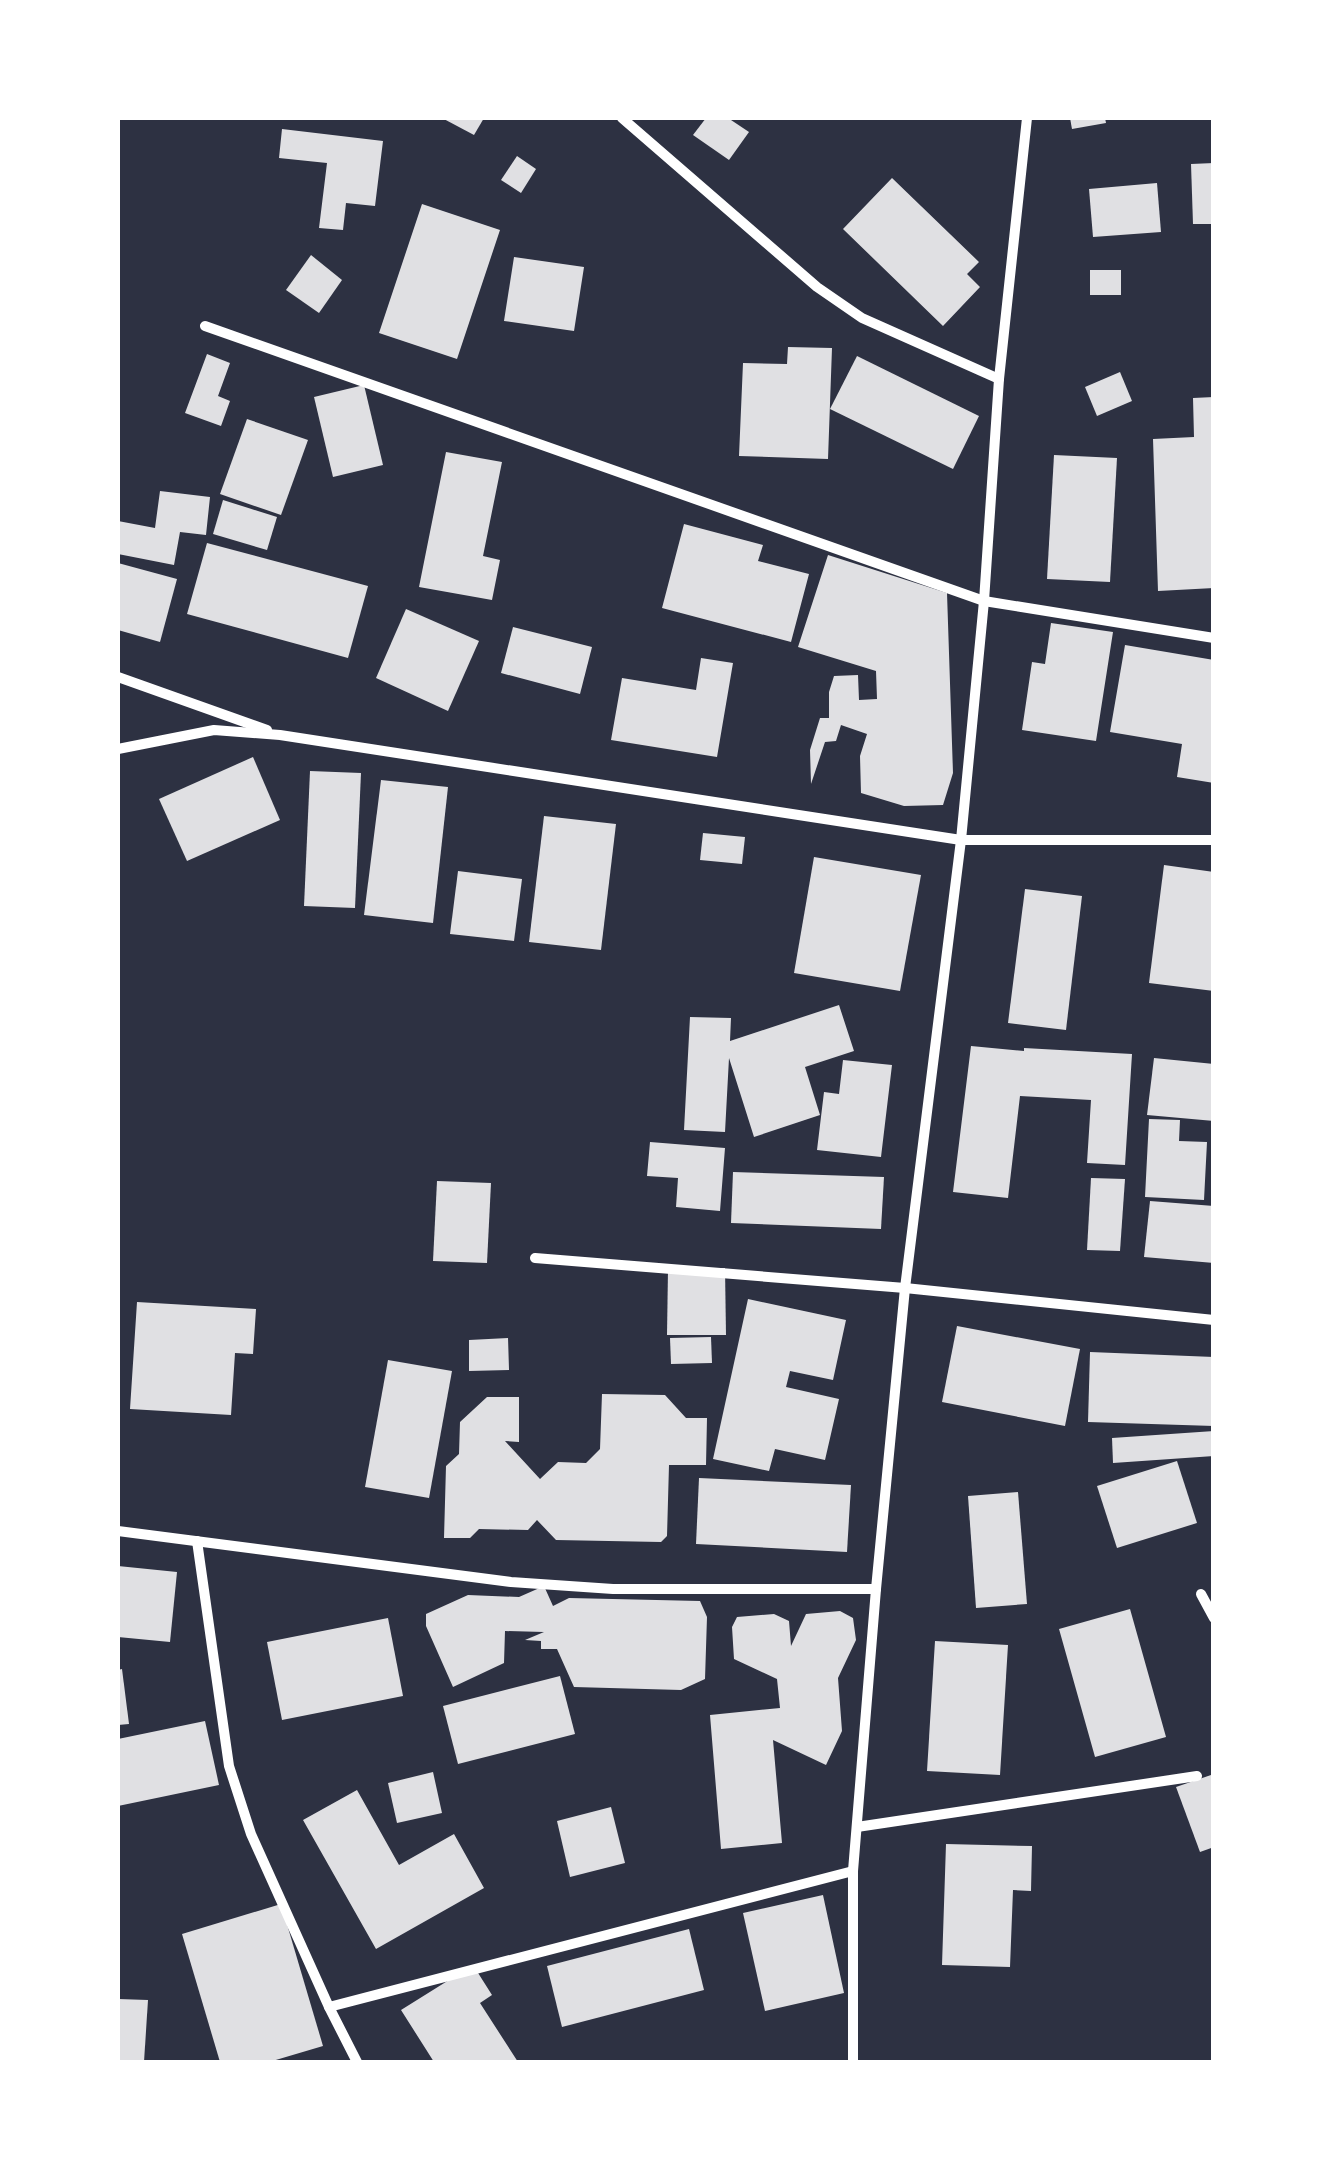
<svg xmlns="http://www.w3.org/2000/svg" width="1331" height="2180" font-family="'DM Sans',sans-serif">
<rect width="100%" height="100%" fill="#2d3142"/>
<g fill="#e0e0e3">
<path d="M442,118H484L474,135Z"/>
<path d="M706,118H728L749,132L729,160L693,135Z"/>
<path d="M1070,118H1105L1106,123L1072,129Z"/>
<path d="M282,129L383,141L375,206L346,203L343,230L319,228L327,163L279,158Z"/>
<path d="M517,156L536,169L521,193L501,180Z"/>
<path d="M1214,163V224H1193L1191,164Z"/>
<path d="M892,178L979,262L967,274L980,287L943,326L843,229Z"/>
<path d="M1157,183L1161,232L1093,237L1089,189Z"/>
<path d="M422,204L500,230L457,359L379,333Z"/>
<path d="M311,255L342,280L319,313L286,290Z"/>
<path d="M514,257L584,267L574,331L504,321Z"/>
<rect x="1090" y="270" width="31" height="25"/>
<path d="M788,347L832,348L828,459L739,456L743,363L787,364Z"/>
<path d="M207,354L230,363L218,396L230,401L221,426L185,413Z"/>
<path d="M857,356L979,416L953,469L830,409Z"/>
<path d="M1120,372L1132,401L1097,416L1085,387Z"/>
<path d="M364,385L383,465L333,477L314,397Z"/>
<path d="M1214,397V588L1158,591L1153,439L1194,437L1193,398Z"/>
<path d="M247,419L308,440L281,515L220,494Z"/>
<path d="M446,452L502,462L483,556L500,560L492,600L419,587Z"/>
<path d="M1054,455L1117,458L1110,582L1047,579Z"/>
<path d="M160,491L210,497L206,535L180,532L174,565L118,554V521L155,528Z"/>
<path d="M223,500L277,517L267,550L213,534Z"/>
<path d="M684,524L763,545L758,561L809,574L791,642L662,608Z"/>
<path d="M207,543L368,586L348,658L187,614Z"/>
<path d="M828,555L947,593L953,773L943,805L904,806L861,793L860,756L867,734L841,725L836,741L825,742L811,784L810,750L820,718H829V692L834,676L858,675L859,700L877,699L876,671L798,647Z"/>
<path d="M118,563L177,579L160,642L118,630Z"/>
<path d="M406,609L479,641L448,711L376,678Z"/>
<path d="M1051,623L1113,632L1096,741L1022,730L1032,662L1045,664Z"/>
<path d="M513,627L592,647L580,694L501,673Z"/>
<path d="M1125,645L1214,660V783L1177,777L1182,744L1110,732Z"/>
<path d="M701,658L733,663L717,757L611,740L622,678L696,690Z"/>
<path d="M253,757L280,820L187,861L159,799Z"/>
<path d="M310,771L361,773L355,908L304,906Z"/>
<path d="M381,780L448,787L433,923L364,915Z"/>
<path d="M544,816L616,824L601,950L529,942Z"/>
<path d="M703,833L745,837L742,864L700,860Z"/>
<path d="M814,857L921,875L900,991L794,973Z"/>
<path d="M1164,865L1214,872V991L1149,983Z"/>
<path d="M458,871L522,879L514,941L450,934Z"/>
<path d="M1025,889L1082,896L1066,1030L1008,1023Z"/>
<path d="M839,1005L854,1051L805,1067L820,1115L754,1137L729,1058L725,1132L684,1130L690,1017L731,1018L730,1041Z"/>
<path d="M971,1046L1024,1051V1048L1132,1054L1125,1165L1087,1163L1091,1100L1020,1096L1008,1198L953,1192Z"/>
<path d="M1154,1058L1214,1064V1121L1147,1115Z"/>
<path d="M843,1060L892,1065L881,1157L817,1150L824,1092L839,1094Z"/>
<path d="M1149,1119L1180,1120L1179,1141L1207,1142L1204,1200L1145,1197Z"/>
<path d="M650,1142L725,1148L720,1211L676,1207L678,1178L647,1176Z"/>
<path d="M733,1172L884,1177L881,1229L731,1223Z"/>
<path d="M1091,1178L1125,1179L1120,1251L1087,1250Z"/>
<path d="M437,1181L491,1183L487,1263L433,1261Z"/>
<path d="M1150,1201L1214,1206V1263L1144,1257Z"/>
<path d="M725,1268L726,1335H667L668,1269Z"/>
<path d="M748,1299L846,1320L833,1380L790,1371L786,1387L839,1399L825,1460L775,1449L769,1471L713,1459Z"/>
<path d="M137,1302L256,1309L253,1354L235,1353L231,1415L130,1409Z"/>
<path d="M957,1326L1080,1349L1065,1426L942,1402Z"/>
<path d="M711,1337L712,1363L671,1364L670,1338Z"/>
<path d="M508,1338L509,1370L469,1371V1340Z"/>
<path d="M1090,1352L1214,1357V1426L1088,1422Z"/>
<path d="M388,1360L452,1371L429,1498L365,1487Z"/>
<path d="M602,1394L665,1395L686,1418H707L706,1465H669L667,1536L661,1542L556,1540L537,1520L528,1530L479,1529L470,1538H444L446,1466L459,1454L460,1422L487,1397H519V1442L505,1441L540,1479L558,1462L586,1463L600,1449Z"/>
<path d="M1214,1431V1456L1113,1463L1112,1438Z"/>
<path d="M1177,1461L1197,1523L1117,1548L1097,1486Z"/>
<path d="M699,1478L851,1485L847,1552L696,1544Z"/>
<path d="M1018,1492L1027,1604L976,1608L968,1496Z"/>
<path d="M118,1566L177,1572L170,1642L118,1637Z"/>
<path d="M544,1586L553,1606L569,1598L700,1601L707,1617L705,1679L681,1690L574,1687L557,1649H541V1641L525,1640L544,1632L505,1631L504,1663L453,1687L426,1626V1614L468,1595L519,1597Z"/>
<path d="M1130,1609L1166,1737L1095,1757L1059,1629Z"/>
<path d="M840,1611L853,1618L856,1640L838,1678L842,1731L826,1765L773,1740L782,1843L721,1849L710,1715L780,1708L777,1679L734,1659L732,1627L737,1617L774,1614L789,1621L791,1646L806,1614Z"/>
<path d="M388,1618L403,1696L282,1720L267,1642Z"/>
<path d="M935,1641L1008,1645L1000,1775L927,1771Z"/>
<path d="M122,1669L129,1724L118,1725V1670Z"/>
<path d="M560,1676L575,1734L458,1764L443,1706Z"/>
<path d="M205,1721L219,1785L118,1806V1739Z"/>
<path d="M433,1772L442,1813L397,1823L388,1783Z"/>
<path d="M1211,1775L1214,1783V1847L1200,1852L1176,1787Z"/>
<path d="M357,1790L399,1865L454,1834L484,1888L376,1949L303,1820Z"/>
<path d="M611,1807L625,1863L570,1877L557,1821Z"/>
<path d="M946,1844L1032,1846L1031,1891L1013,1890L1010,1967L942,1965Z"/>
<path d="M823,1895L844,1993L765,2011L743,1913Z"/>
<path d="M281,1904L323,2046L269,2062H220L182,1934Z"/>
<path d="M689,1929L704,1990L562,2027L547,1966Z"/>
<path d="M473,1965L492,1995L480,2003L518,2062H434L401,2010Z"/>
<path d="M118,1999L148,2000L144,2062H118Z"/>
</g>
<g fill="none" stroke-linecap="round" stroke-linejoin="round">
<g stroke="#fff" stroke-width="10">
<path d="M622,118L817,287L862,318L999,379"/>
<path d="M205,326L984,601L1214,638"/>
<path d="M118,677L267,730"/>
<path d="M118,749L214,730L280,735L961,840H1214"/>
<path d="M535,1258L905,1288L1214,1320"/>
<path d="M118,1531L511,1582L613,1589H876"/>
<path d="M197,1541L229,1766L251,1834L329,2007L357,2062"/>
<path d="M1201,1594L1214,1618"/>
<path d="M857,1827L1197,1776"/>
<path d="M329,2007L853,1871"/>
<path d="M853,2062V1871L876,1589L905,1288L961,840L984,601L999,379L1027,118"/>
</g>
</g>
<rect width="1331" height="2180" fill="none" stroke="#ffffff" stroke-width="240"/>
</svg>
